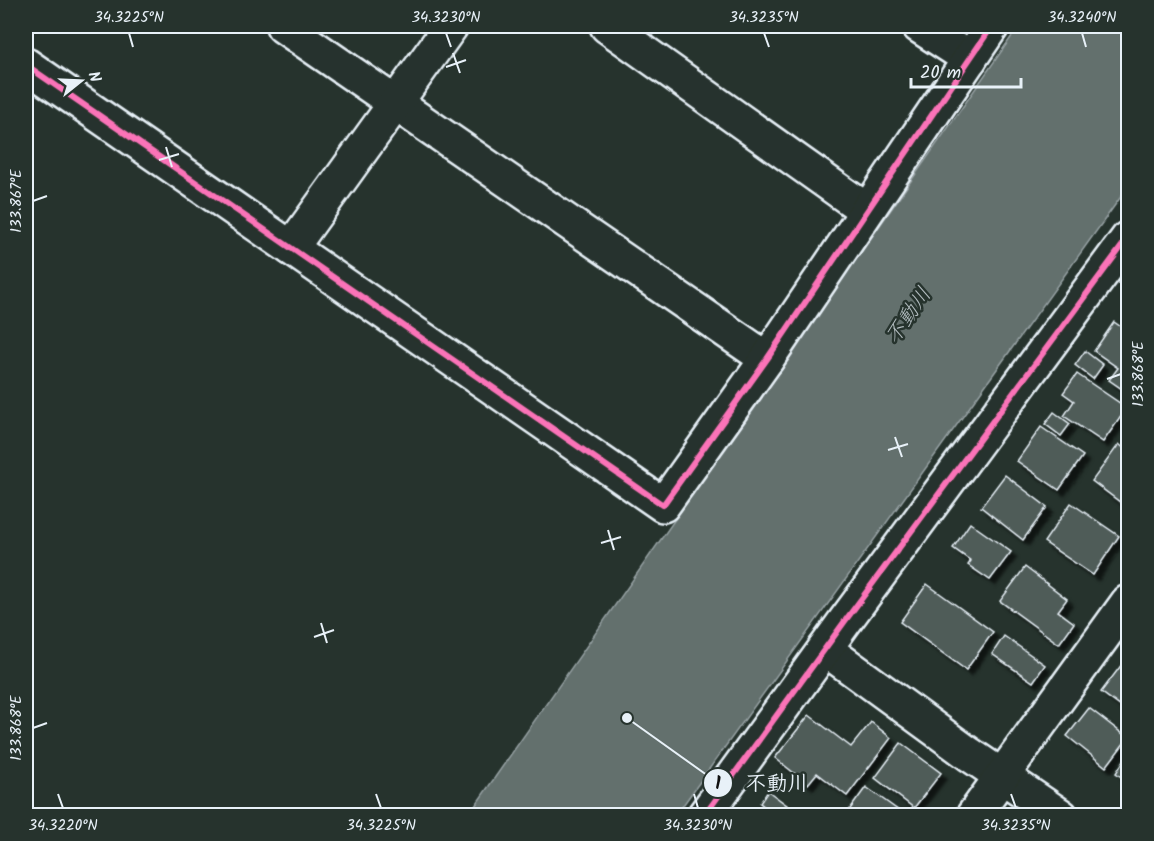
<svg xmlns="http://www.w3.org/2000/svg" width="1154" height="841" font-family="Kalam,'Klee One',sans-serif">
<defs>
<filter id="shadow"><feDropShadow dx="5.5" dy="5.5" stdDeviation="1.5" flood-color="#0009"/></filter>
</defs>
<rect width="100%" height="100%" fill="#26332d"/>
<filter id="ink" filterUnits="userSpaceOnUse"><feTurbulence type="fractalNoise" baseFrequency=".0167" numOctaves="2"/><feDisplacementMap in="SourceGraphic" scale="12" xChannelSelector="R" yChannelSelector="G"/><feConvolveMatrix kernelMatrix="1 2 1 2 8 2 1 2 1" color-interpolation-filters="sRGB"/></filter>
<g filter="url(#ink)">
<path fill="#636f6d" stroke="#98a3a5" stroke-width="1.5" d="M1019,26H1128V187L676,815L468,816Z"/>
<g fill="#505c59" stroke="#e8f1f8" stroke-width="1.5" filter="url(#shadow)">
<path d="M1114,322L1128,332V393L1109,380L1118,368L1094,351Z"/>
<path d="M1085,351L1103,365L1093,379L1075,365Z"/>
<path d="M1077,374L1127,408L1103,442L1064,416L1074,401L1063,393Z"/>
<path d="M1054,412L1070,424L1061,436L1045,424Z"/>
<path d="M1041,427L1083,456L1059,490L1017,461Z"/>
<path d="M1119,444L1128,452V508L1092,481Z"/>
<path d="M1005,475L1047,507L1023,540L981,507Z"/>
<path d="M1071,503L1119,536L1093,575L1044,542Z"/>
<path d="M970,523L1011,552L990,580L968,565L971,561L953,548Z"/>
<path d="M1025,567L1067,599L1058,611L1074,623L1059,644L1000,601Z"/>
<path d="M927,584L993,632L966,670L900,622Z"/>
<path d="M1004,636L1045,665L1033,682L992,654Z"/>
<path d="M1126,659L1128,661V712L1101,692Z"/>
<path d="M1089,708L1128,738L1106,767L1067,736Z"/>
<path d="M809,715L851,747L871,722L891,738L847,796L817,773L808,784L775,758Z"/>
<path d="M901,743L941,773L914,808L875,778Z"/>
<path d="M1128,754V782L1116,773Z"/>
<path d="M866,787L906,816H845Z"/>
<path d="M768,791L788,806L781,816H776L760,803Z"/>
</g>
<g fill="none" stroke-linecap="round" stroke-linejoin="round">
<g stroke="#e8f1f8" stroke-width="38">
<g id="minor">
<path d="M283,26L767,359"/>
<path d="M607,26L866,210"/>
<path d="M919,26L970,59"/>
<path d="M26,65L663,505L767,359L992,26"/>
<path d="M291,248L451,26"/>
<path d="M825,649L969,754L1061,816"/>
<path d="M704,816L845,621L1128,238"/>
<path d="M973,816L1128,602"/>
</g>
</g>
<use href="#minor" stroke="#26332d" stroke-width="33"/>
<g stroke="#26332d" stroke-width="10">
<g id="cycleway">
<path d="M26,65L663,505L767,359L992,26"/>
<path d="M704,816L845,621L1128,238"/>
</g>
</g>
<use href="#cycleway" stroke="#fb73b8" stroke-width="6"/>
</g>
</g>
<path fill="none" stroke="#e8f1f8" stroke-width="2" d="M129,33L133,47M446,33L451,47M764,33L769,47M1082,33L1086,47M453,53L460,73M446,67L466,60M166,147L172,167M159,160L179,154M33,201L47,196M1107,379L1121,374M895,437L902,457M888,450L908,444M608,530L614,550M601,543L621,537M321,623L327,643M314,637L334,630M33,728L47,723M58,794L63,808M376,794L381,808M694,794L698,808M1011,794L1016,808"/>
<g text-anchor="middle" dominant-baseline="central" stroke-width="5" stroke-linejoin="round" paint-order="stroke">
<g font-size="21" font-style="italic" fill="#b3bdc0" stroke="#26332d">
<text transform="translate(909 316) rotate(-55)">不動川</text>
</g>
</g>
<path fill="none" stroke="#e8f1f8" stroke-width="2" d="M627 718L718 783"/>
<g fill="#e8f1f8" stroke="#26332d" stroke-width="2">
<circle cx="627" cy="718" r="6"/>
<circle cx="718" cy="783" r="15"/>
</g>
<g font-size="18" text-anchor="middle" font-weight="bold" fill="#111">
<text x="718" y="789">1</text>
</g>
<g font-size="21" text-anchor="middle" font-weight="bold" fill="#e8f1f8" stroke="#26332d" stroke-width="5" stroke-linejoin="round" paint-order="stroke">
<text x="777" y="790">不動川</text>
</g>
<rect width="1154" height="841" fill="none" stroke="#26332d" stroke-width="66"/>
<g transform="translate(81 81) rotate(72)" stroke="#26332d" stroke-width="4.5" paint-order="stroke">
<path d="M0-4.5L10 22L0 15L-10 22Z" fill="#e8f1f8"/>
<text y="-9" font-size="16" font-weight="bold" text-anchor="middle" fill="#e8f1f8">N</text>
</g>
<path d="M911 78v9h110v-9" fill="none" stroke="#e8f1f8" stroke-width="3"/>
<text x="920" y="78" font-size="18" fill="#e8f1f8" stroke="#26332d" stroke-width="4.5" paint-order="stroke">20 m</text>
<rect x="33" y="33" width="1088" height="775" fill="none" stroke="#e8f1f8" stroke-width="2"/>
<g font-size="15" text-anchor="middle" fill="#e8f1f8">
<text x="129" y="22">34.3225°N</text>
<text x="446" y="22">34.3230°N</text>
<text x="764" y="22">34.3235°N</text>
<text x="1082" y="22">34.3240°N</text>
<text transform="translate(16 201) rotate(-90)" y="5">133.867°E</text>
<text transform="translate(1138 374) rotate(-90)" y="5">133.868°E</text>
<text transform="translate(16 728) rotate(-90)" y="5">133.868°E</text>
<text x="63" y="830">34.3220°N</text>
<text x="381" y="830">34.3225°N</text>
<text x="698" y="830">34.3230°N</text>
<text x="1016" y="830">34.3235°N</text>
</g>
</svg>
